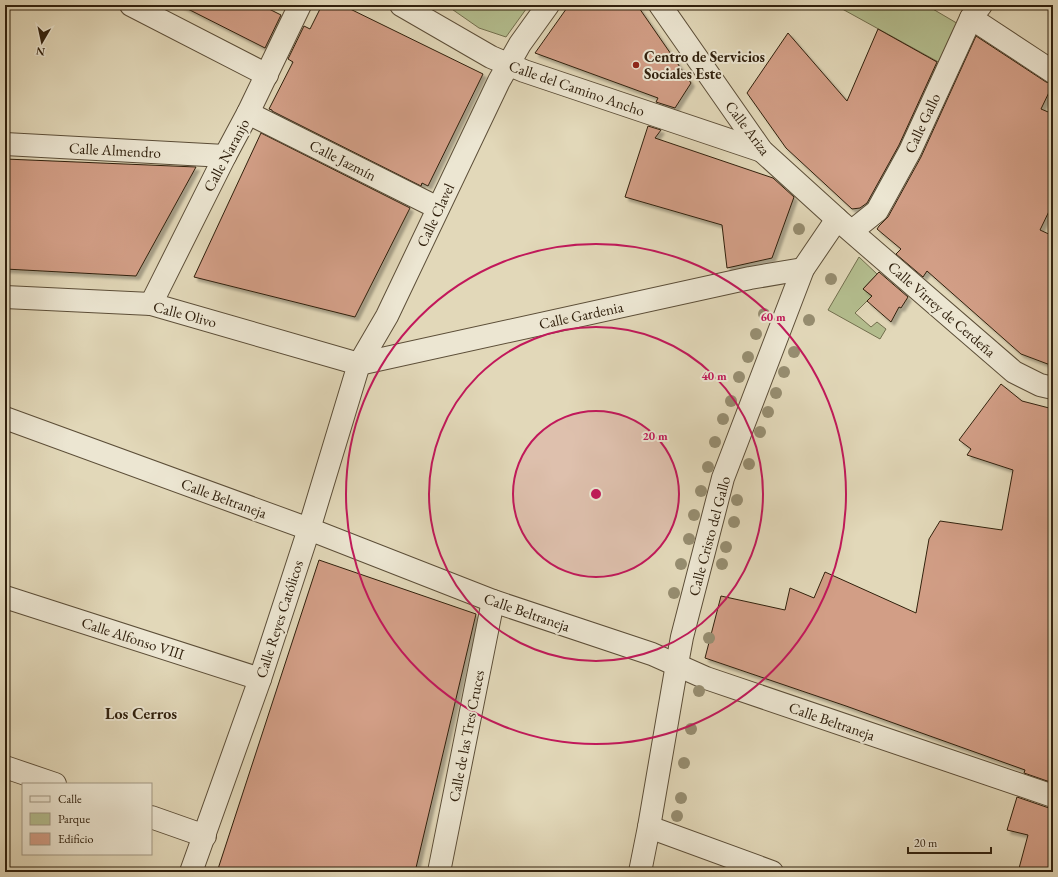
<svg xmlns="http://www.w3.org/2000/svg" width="1058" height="877" font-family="'EB Garamond',serif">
<defs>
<filter id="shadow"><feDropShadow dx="3.5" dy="3.5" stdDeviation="1" flood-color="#0004"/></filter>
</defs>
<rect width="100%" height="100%" fill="#e2d8b9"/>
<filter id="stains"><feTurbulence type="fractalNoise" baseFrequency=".005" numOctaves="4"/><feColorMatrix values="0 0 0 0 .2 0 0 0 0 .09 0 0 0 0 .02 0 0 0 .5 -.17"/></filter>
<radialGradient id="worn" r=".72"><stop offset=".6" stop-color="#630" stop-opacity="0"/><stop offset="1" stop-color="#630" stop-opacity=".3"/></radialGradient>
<g fill="#b4be8f" stroke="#726f4e">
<path d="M446,5H529L506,37L479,28Z"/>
<path d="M835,5H926L960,25L942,64Z"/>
<path d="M859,257L877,274L863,289L872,296L855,313L871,327L877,322L886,329L880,339L828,310Z"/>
</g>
<g fill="#d29e86" stroke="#30200d" filter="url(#shadow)">
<path d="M180,5H261L281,15L265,48Z"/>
<path d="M322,5H342L483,74L428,186L422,183L421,186L272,111V110L269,109L293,62L288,59L304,26L310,29Z"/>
<path d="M569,5H637L691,83L675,108L656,102L658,98L535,53Z"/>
<path d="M878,29L937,62L899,145L867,203L860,208L852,209L786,148L747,93L788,33L847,101Z"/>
<path d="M976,36L1046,82L1053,84L1041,109L1053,114V203L1040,230L1053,236V366L1021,354L927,271L923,277L896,254L901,249L877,229L879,226L888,217L921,157Z"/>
<path d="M648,126L661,130L655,138L773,178L794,197L772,258L727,268L722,225L625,197Z"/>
<path d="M261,133L410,208L355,317L194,277Z"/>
<path d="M5,159L196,167L136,276L5,269Z"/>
<path d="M879,272L908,297L901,308L899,307L891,322L867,301L872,296L863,289Z"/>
<path d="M1001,384L1022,401L1053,409V783L1024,773L1025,770L846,706L705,658L721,596L785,610L790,588L814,598L825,572L916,613L929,539L940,521L1002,530L1013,470L967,455L971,449L959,440Z"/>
<path d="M319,560L476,614L415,872H217Z"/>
<path d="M1017,797L1049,808H1053V872H1018L1028,835L1007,830Z"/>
</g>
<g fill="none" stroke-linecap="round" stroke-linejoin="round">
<g stroke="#5c4e38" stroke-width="24">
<g id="street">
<path d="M131,5L267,75"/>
<path d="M401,5L491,57L524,71L762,151"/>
<path d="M660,5L762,151L837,219L1014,372L1040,385L1053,388"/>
<path d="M971,18L1053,72"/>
<path d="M248,113L438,208"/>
<path d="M5,144L225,156"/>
<path d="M852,231L877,211L910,151L971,18L981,5"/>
<path d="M5,297L151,304L359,364L750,278L803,269"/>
<path d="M151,304L225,156L248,113L300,5"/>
<path d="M5,418L309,529L493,601L652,654L706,678L1053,796"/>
<path d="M5,597L260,679"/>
<path d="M5,767L55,784"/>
<path d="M151,817L205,836"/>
<path d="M649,827L772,872"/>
<path d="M191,872L260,679L309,529L359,364L387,316L499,81L520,44L548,5"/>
<path d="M439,872L493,601"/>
<path d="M640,872L649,827L677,664L682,637L723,478L803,269L837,219"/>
</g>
</g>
<use href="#street" stroke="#ece6d2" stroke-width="22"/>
</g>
<g fill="#968d70">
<circle cx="799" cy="229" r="6"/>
<circle cx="831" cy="279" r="6"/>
<circle cx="764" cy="314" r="6"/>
<circle cx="809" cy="320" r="6"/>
<circle cx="756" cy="334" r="6"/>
<circle cx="794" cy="352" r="6"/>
<circle cx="748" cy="357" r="6"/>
<circle cx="784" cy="372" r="6"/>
<circle cx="739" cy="377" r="6"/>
<circle cx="776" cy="393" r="6"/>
<circle cx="731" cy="401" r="6"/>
<circle cx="768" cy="412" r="6"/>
<circle cx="723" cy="419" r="6"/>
<circle cx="760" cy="432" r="6"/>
<circle cx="715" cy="442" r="6"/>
<circle cx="749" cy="464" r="6"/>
<circle cx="708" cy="467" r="6"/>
<circle cx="701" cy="491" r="6"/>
<circle cx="737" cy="500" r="6"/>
<circle cx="694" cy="515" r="6"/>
<circle cx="734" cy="522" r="6"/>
<circle cx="689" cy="539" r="6"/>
<circle cx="726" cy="547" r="6"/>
<circle cx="681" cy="564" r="6"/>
<circle cx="722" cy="564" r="6"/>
<circle cx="674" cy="593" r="6"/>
<circle cx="709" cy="638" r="6"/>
<circle cx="699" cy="691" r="6"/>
<circle cx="691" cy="729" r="6"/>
<circle cx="684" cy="763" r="6"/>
<circle cx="681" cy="798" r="6"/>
<circle cx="677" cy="816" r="6"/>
</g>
<circle cx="596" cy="494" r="83" fill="#c2185b" fill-opacity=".12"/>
<g fill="none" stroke="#c2185b" stroke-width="2">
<circle cx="596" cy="494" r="83"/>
<circle cx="596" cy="494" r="167"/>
<circle cx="596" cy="494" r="250"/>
</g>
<circle fill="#8f2418" stroke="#ece6d2" stroke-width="1.5" cx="636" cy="65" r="4"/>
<g text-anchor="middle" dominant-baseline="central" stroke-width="4" stroke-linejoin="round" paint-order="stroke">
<g font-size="15" font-weight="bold" fill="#30200d" stroke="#ece6d2" text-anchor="start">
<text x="644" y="56">Centro de Servicios<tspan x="644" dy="17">Sociales Este</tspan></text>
</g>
<g font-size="15" fill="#30200d" stroke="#ece6d2">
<text transform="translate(577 88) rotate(19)">Calle del Camino Ancho</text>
<text transform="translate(922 123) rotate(-65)">Calle Gallo</text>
<text transform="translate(748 128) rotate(53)">Calle Ariza</text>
<text transform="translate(115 150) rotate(3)">Calle Almendro</text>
<text transform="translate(226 155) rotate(-62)">Calle Naranjo</text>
<text transform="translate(343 160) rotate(27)">Calle Jazmín</text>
<text transform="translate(435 215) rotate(-65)">Calle Clavel</text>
<text transform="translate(942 309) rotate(41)">Calle Virrey de Cerdeña</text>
<text transform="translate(185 314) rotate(15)">Calle Olivo</text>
<text transform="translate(581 315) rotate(-12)">Calle Gardenia</text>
<text transform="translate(224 498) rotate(20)">Calle Beltraneja</text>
<text transform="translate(709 536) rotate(-75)">Calle Cristo del Gallo</text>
<text transform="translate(527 612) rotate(19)">Calle Beltraneja</text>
<text transform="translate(279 619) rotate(-72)">Calle Reyes Católicos</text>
<text transform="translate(133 638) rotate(18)">Calle Alfonso VIII</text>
<text transform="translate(832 721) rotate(19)">Calle Beltraneja</text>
<text transform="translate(466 736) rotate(-79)">Calle de las Tres Cruces</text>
</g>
<g font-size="16" font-weight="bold" fill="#30200d" stroke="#ece6d2">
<text x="141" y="713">Los Cerros</text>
</g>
</g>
<circle cx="596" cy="494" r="6" fill="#c2185b" stroke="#ece6d2" stroke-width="2"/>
<g font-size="12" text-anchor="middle" font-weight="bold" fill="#c2185b" stroke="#ece6d2" stroke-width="4" stroke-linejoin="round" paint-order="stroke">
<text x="773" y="321">60 m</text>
<text x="714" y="380">40 m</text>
<text x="655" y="440">20 m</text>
</g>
<rect width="1058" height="877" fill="none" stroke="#e2d8b9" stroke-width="20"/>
<rect x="6" y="6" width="1046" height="865" fill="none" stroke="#30200d" stroke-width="2"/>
<rect x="10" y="10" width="1038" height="857" fill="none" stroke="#30200d"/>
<rect x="22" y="783" width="130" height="72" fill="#ece6d2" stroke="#a19783"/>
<rect x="30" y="796" width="20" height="6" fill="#ece6d2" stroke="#a19783"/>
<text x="58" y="803" font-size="12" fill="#30200d">Calle</text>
<rect x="30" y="813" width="20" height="12" fill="#b4be8f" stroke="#a19783"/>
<text x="58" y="823" font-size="12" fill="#30200d">Parque</text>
<rect x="30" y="833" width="20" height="12" fill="#d29e86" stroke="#a19783"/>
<text x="58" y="843" font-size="12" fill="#30200d">Edificio</text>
<g transform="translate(42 42) rotate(189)" stroke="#ece6d2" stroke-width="3" paint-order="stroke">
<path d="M0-3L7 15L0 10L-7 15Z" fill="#30200d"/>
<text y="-6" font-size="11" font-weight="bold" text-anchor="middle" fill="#30200d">N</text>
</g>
<path d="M908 847v6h83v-6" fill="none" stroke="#30200d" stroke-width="2"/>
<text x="914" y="847" font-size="12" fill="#30200d" stroke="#ece6d2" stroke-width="3" paint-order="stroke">20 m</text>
<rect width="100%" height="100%" filter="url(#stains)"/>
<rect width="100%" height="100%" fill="url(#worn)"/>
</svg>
